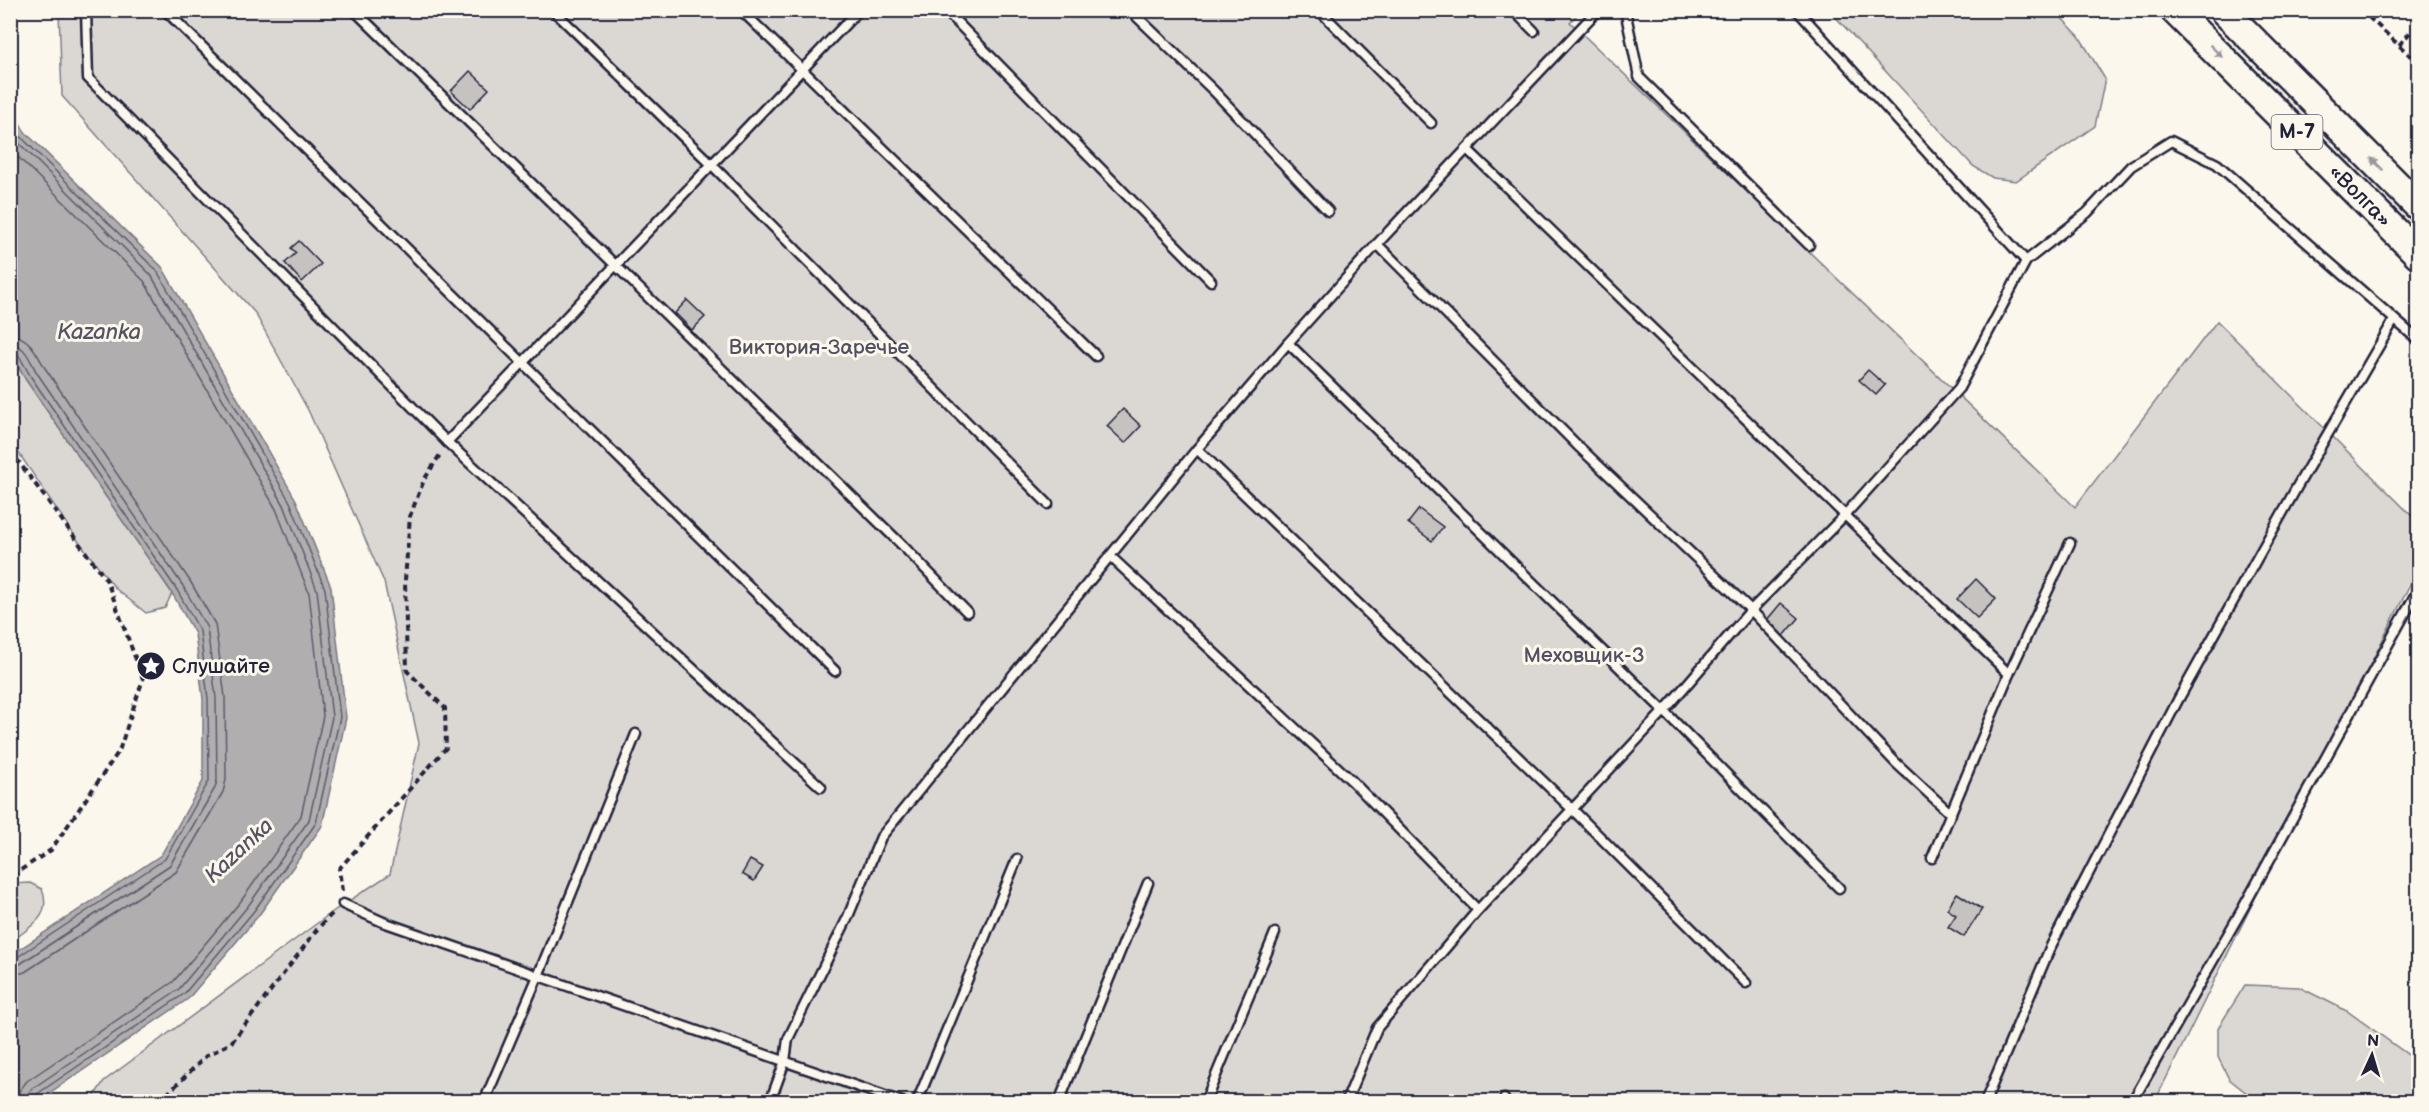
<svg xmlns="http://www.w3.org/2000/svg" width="2429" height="1112" font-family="'Balsamiq Sans',sans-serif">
<rect width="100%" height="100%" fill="#fbf7ec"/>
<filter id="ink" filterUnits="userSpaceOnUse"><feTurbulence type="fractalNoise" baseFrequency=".0167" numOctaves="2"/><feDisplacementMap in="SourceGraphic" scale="12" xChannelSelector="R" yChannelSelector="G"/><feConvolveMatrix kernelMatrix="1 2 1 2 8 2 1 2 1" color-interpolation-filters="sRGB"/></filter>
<g filter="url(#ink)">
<g fill="#dbd8d3" stroke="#7e7d87" stroke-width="1.5">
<path d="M59,11H1581L1570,22L2075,507L2217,321L2418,522V568L2155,1101H91L104,1081L335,910L390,874L419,743L384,582L309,412L255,313L62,96Z"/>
<path d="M1830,11H2055L2079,36L2105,79L2095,126L2016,181L1993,178L1973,166Z"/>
<path d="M10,353L26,380L172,593L165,608L146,613L116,589L79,542L18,452L11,437Z"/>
<path d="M11,585C20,605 16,643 11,664Z"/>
<path d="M30,883L42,889C53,917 30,926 11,942V884Z"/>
<path d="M2245,985L2299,987L2347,1011L2418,1062V1101H2257L2229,1079L2218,1057V1028Z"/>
</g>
<path fill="#b1aeb0" stroke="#787681" stroke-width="1.5" d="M11,109L25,132L162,267L296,500L331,587L346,718L322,826L259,915L188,999L36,1102L11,1101V955L161,855L203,781V699L195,634L172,593L26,380L11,353Z"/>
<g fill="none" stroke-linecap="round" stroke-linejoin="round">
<g stroke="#5b5a6a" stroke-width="1.5">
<path d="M10,120L21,137L157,271L290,502L325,589L340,717L316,823L254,911L184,994L37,1094L34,1102"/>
<path d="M10,134L151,275L284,505L317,590L332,717L309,820L248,906L179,989L33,1088L28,1093L27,1102"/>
<path d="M10,149L144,281L276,509L309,593L323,716L301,816L241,901L173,982L27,1081L20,1090L18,1102"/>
<path d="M10,335C30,336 36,353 45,368L190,581L215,624L225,697L226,780L223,792L176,872L25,972L10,976"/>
<path d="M10,344C26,345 30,361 37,373L183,586L207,628L216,698L217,780L215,788L170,865L20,964L10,967"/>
<path d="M10,352L18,354L31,377L177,590L200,631L208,699L209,781L165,859L16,958L10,959"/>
</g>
</g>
<g fill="#c6c2c0" stroke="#22223b" stroke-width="1.5">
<path d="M470,71L489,89L470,109L451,91Z"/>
<path d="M299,241L321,264L302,282L285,263L296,253L291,248Z"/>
<path d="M687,300L705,317L692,330L675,313Z"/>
<path d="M1868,370L1885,385L1876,395L1859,380Z"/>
<path d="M1123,409L1141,426L1125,443L1107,426Z"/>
<path d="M1419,509L1443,527L1432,541L1408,523Z"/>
<path d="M1976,579L1996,599L1977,618L1957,599Z"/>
<path d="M1781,603L1799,618L1784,636L1766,621Z"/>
<path d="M750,860L763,867L754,881L742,874Z"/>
<path d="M1957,893L1982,909L1964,937L1948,927L1956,915L1947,909Z"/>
</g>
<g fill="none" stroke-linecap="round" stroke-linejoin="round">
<g stroke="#22223b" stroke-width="13">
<g id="service">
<path d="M86,10L88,78L447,442L821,787"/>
<path d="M165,10L835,671"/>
<path d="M354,10L903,546L967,612"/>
<path d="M553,10L712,165L1048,504"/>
<path d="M741,10L1096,356"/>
<path d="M945,10L1211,281"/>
<path d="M1130,10L1214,91L1328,211"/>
<path d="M1319,10L1431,123"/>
<path d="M1513,10L1534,31"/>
<path d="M1625,10L1639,77L1809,245"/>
<path d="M1467,149L2009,674"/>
<path d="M1377,244L1577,445L1751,610L1895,762L1951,814"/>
<path d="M2026,261L2087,213L2131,166L2171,141L2217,164L2418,340"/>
<path d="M1288,343L1664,711L1839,888"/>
<path d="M447,442L859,10"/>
<path d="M1197,449L1573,810L1746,983"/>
<path d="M1110,556L1352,781L1478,910"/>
<path d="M1932,858L2009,674L2070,543"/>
<path d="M343,904L383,922L902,1102"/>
<path d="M484,1102L538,976L636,734"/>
<path d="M770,1102L785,1061L788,1039L847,919L881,837L1197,449L1288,343L1377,244L1598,10"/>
<path d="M917,1102L1017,859"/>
<path d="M1059,1102L1148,883"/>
<path d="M1205,1102L1275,933"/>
<path d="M1346,1102L1377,1028L1478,910L1664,711L1751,610L1844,516L1959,388L2026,261L1797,10"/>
<path d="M1503,1102L1504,1099"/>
<path d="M1985,1102L2050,948L2178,700L2298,485L2394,320"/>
<path d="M2132,1102L2243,908L2418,590"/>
</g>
</g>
<g stroke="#22223b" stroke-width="32">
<g id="trunk">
<path d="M2174,10L2418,254"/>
<path d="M2223,10L2418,206"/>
</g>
</g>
<g stroke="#22223b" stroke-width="4" stroke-dasharray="6 4.5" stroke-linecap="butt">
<path d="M2361,10L2418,63"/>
<path d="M2399,45L2418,24"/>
<path d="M10,450L107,581L143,679L119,751L51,850L10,877"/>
<path d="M342,891L339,869L446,748L445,708L407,671L405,580L410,516L424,480L441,453"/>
<path d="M159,1102L206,1056L231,1043L319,927L334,912"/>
</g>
<use href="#service" stroke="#fbf7ec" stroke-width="8"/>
<use href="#trunk" stroke="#fbf7ec" stroke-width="27"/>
</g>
<defs><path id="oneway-solid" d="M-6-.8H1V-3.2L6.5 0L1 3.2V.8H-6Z" transform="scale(1.5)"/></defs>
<g fill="#99979c">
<use href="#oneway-solid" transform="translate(2216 51) rotate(45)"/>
<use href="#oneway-solid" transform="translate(2377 164) rotate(-135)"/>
</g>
</g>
<defs>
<g id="sight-disc" transform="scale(1.5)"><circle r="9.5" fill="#22223b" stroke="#fbf7ec"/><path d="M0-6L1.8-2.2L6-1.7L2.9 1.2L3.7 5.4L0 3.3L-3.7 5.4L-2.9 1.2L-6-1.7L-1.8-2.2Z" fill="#fff"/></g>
</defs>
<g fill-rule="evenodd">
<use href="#sight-disc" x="151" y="666"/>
</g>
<g text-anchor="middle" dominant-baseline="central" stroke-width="6" stroke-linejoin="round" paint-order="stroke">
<rect fill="#fbf7ec" stroke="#636270" stroke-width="1.5" x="2271.5" y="115" width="51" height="34" rx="4.5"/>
<g font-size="20" font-weight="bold" fill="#22223b">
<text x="2297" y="132">М-7</text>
</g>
<g font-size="21" fill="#22223b" stroke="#fbf7ec">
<text transform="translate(2360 196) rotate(45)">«Волга»</text>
</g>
<g font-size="21" fill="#505061" stroke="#fbf7ec">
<text x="819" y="347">Виктория-Заречье</text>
<text x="1584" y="655">Меховщик-3</text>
</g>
<g font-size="21" fill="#22223b" stroke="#fbf7ec" text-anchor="start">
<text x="172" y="666">Слушайте</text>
</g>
<g font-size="22" font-style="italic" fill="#545364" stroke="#fbf7ec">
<text x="99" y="332">Kazanka</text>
<text transform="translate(239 851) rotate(-43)">Kazanka</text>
</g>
</g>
<rect width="2429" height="1112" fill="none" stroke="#fbf7ec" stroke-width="36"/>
<rect x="18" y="18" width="2393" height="1076" fill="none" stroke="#22223b" stroke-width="2" filter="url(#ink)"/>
<g transform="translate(2372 1055) rotate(4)" stroke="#fbf7ec" stroke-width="4.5" paint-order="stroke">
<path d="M0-4.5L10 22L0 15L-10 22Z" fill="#22223b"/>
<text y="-9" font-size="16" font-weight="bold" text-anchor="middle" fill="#22223b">N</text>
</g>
</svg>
